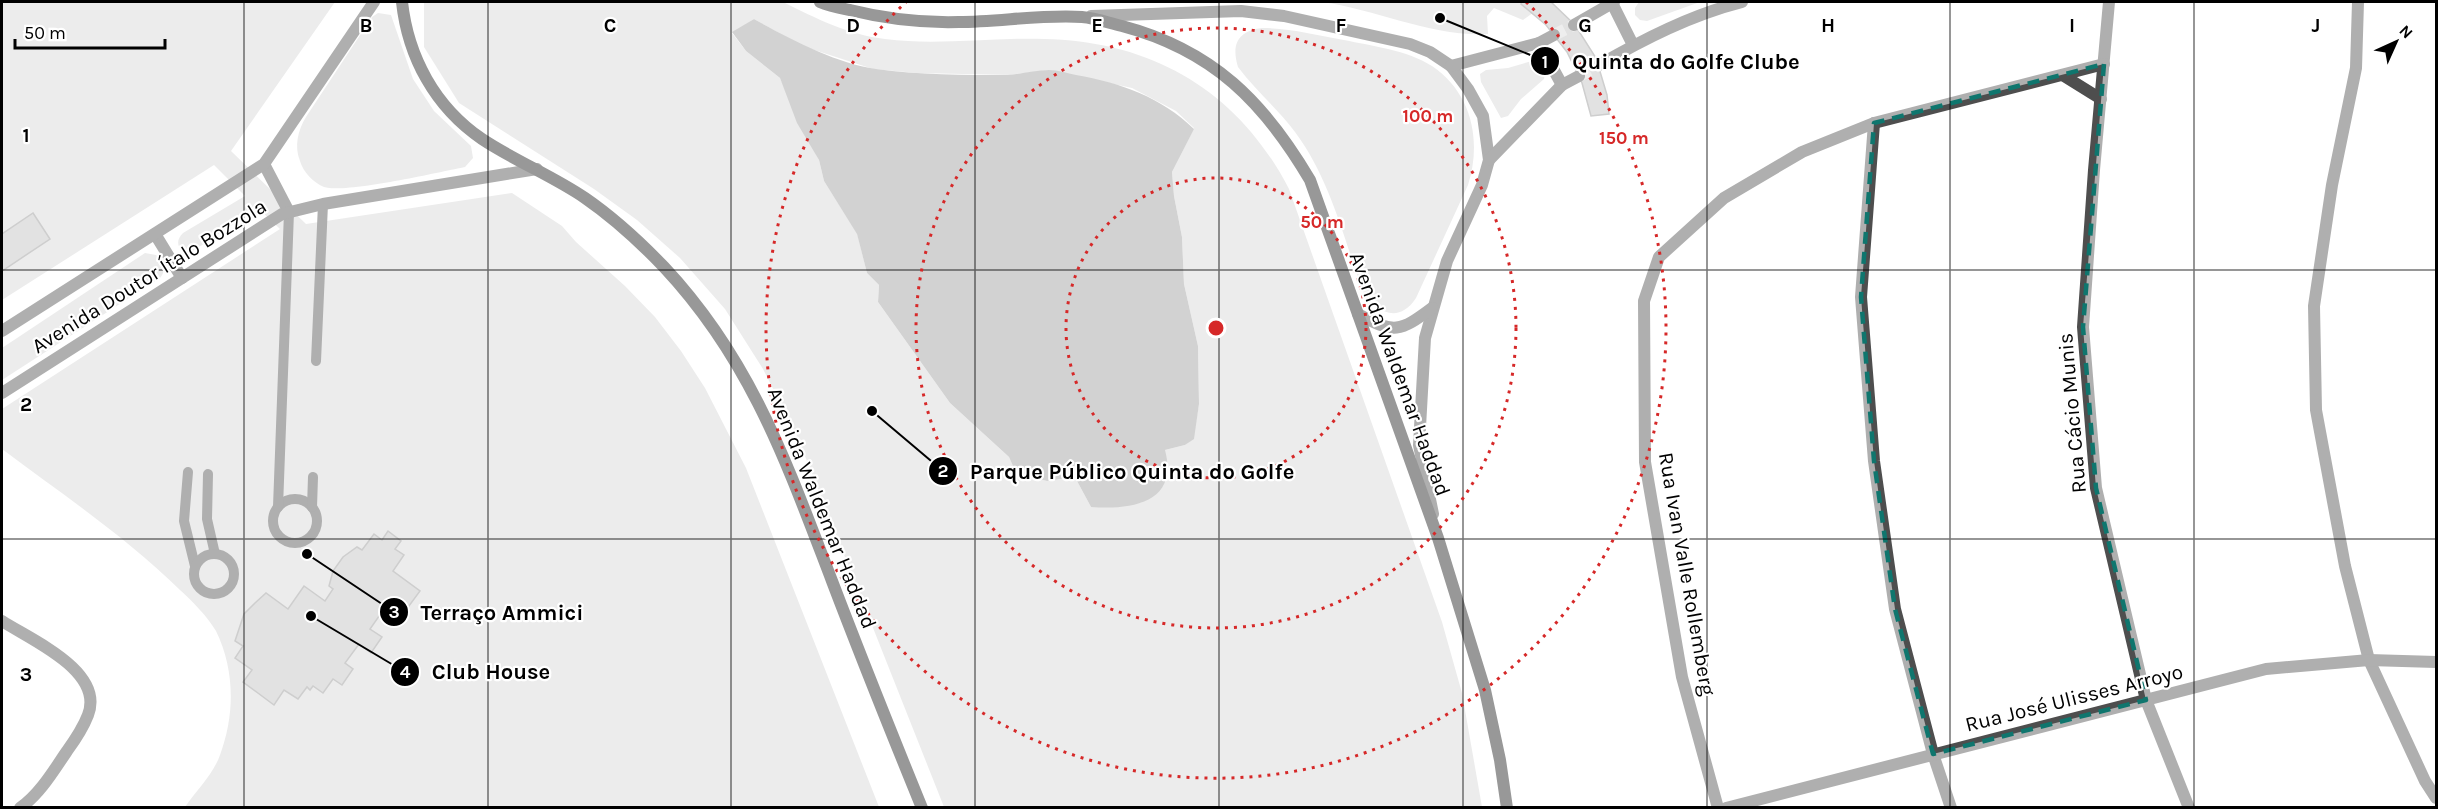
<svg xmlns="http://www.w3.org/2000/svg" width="2438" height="809" font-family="Karla,sans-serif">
<rect width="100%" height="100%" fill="#fff"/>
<g fill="#d5d5d5" fill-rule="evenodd">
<path d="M2,2H335L231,151L306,224L512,193L562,226L576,242L625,286L655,317L681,351L705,388L746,468L879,807H185C196,791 214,773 220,755C235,715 235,670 216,631C207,616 193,602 180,590C126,537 62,494 2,449V409L280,229L255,205L252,212L190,253L183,252C177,246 176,240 183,233L245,196L214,165L2,300Z"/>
<path d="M424,2H783C815,18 849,35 885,39C938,46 990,37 1044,39C1153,41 1239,92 1289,189L1442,622L1462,693L1482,807H944L797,436L763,369L725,309L680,258L637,220L594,189L459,103L424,47ZM754,19L802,46L873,69L917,73L1010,75L1049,70L1132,88L1176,111L1194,128L1172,172L1174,196L1182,237L1184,284L1198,346L1199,404L1193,439L1185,445L1165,450L1141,503L1091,507L1077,481L1061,479L1047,481L1016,473L1009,457L950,403L878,302L879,285L867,273L857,233L824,181L819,160L780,78L746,51L732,33Z"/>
<path d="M1322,2H1526L1537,10L1523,20L1494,8L1487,16L1488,34C1432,37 1378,10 1322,2Z"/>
<path d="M1639,2H1700L1647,21L1640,20L1635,15V8Z"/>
<path d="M378,13L391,15L413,79L434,111L471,146L473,158L465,167C440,172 344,194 324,187C314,183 303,172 300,161C294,146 298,130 306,117L372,17Z"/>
<path d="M1262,28C1290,28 1316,35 1344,40C1372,46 1407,50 1432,66C1472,93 1482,141 1468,185L1416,298C1399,324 1377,313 1363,292C1344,238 1330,179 1295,132C1278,109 1255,90 1238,67C1231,44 1238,31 1262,28Z"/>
<path d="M1535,60L1543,65L1545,74L1544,79L1521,99L1508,116L1501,118L1481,82L1480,74L1486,70L1508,68Z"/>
<path d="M145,253L156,255C163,261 167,270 160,278L2,380V348Z"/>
</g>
<path fill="#9c9c9c" d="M754,19C790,39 835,63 876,69C919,75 964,75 1008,75C1022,74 1036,70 1049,70C1058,70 1067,73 1076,75C1121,83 1161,97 1194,129L1172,172L1174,196L1182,237L1184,284L1198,346L1199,404L1194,439L1185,445L1165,450C1179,503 1132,510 1091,507L1077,481L1061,479L1047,481L1016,473L1009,457L950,403L878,302L879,285L867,273L857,234L824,181L819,160L797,123L780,78L746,51L732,32Z"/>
<g fill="#bebebe" stroke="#929292" stroke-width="1.5">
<path d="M1522,2H1551L1575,25L1596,58L1607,95L1609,114L1591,116L1582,83L1567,52L1546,25L1521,4Z"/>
<path d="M33,213L50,239L2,271V234Z"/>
<path d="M388,531L401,541L395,549L404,555L393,571L420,591L395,625L386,618L389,613L384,609L370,629L382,637L371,653L359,644L345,663L353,669L342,685L333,679L323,693L313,686L310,690L307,687L298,699L284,690L274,705L243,682L252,670L235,658L243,646L235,641L244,614L255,603L266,593L288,609L304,586L325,601L333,589L329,586L333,571L343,557L357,547L362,550L374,534L382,540Z"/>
</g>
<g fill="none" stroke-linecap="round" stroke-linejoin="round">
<g stroke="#d9d9d9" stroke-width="12" stroke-dasharray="12 6" stroke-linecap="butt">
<path d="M1554,35L1574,25"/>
<path d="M1579,76L1599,65"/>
</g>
<g stroke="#4e4e4e" stroke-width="10">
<path d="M316,361L323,204"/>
<path d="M188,472L184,521L195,566"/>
<path d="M208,474L207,519L215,554"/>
<circle cx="295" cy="521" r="22"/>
<path d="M278,507L289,212"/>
<path d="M312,507L313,477"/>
<circle cx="214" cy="574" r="20"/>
</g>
<g stroke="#4e4e4e" stroke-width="12">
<path d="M2109,2L2094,170L2083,327L2096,488L2146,700L2189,808"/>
<path d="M2358,2L2356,68L2332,185L2314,306L2316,410L2345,566L2369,660L2425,781L2436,798"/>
<path d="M2064,76L2101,99"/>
<path d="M1874,123L1861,297L1874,461L1895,609L1933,754L1951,808"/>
<path d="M264,164L289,212"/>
<path d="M155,234L182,278"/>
<path d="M2,331L264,164L374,2"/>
<path d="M2,393L282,214L323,204L537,169"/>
<path d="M2,621C31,640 105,671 88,715C83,728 75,740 67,751C54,770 40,794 20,808"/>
<path d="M1718,808L1682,677L1645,462L1644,301L1659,257L1724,198L1802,152L1874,123L2104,64"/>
<path d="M1726,808L2266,669L2369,660L2436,662"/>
</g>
<g stroke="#4e4e4e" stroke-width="12">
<path d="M1612,3L1633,45"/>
<path d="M1091,16L1241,11L1284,16L1410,44L1430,52L1451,66L1468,89L1483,116L1489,160L1482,185L1447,261L1425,338L1419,445L1433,514"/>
<path d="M1574,25L1614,2"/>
<path d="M1539,43L1562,85"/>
<path d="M1599,65C1644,39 1691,15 1742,2"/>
<path d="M1451,66L1539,43L1554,35"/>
<path d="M1489,160L1562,85L1579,76"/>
<path d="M1358,314C1394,334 1400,332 1432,308"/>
</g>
<g stroke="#1b1b1b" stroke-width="12">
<path d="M402,2C408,57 435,107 482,139C515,161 553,176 585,198C614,218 640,242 664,267C752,361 787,464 832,581C861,657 891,732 922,808"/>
<path d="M820,2C829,6 840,8 850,10C886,19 922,23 959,22C998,22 1044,14 1082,17C1095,18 1109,23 1122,26C1213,50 1264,102 1310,180L1438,538L1485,690L1500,760L1507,808"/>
</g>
</g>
<path d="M0 0H2438V809H0ZM2104,64L2083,327L2096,488L2146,700L1933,754L1895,609L1874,461L1861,297L1874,123Z" fill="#fff" fill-opacity=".55" fill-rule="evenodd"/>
<path fill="none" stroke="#0f766e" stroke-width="4.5" stroke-dasharray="12 8" stroke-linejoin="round" d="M2104,64L2083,327L2096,488L2146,700L1933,754L1895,609L1874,461L1861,297L1874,123Z"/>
<path fill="none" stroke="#000" stroke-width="1.5" stroke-opacity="0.55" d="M244,2V808M488,2V808M731,2V808M975,2V808M1219,2V808M1463,2V808M1707,2V808M1950,2V808M2194,2V808M2,270H2436M2,539H2436"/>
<g fill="none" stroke="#d62828" stroke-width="3" stroke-dasharray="3 6">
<circle cx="1216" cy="328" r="150"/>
<circle cx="1216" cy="328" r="300"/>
<path d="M1526 2A450 450 0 1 1 906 2"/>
</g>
<g text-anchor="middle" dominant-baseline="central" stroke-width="4.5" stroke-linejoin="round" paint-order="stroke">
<g font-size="21" fill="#000" stroke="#fff">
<text transform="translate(149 276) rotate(-32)">Avenida Doutor Ítalo Bozzola</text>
<text transform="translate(1400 374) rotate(70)">Avenida Waldemar Haddad</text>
<text transform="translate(2072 413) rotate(-95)">Rua Cácio Munis</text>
<text transform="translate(822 508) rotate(68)">Avenida Waldemar Haddad</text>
<text transform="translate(1687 574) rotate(80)">Rua Ivan Valle Rollemberg</text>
<text transform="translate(2074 698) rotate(-14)">Rua José Ulisses Arroyo</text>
</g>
</g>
<g font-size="20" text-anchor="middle" font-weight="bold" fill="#000" stroke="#fff" stroke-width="4.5" stroke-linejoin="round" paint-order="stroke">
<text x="366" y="32">B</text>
<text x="610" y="32">C</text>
<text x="853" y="32">D</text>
<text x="1097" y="32">E</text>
<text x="1341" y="32">F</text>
<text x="1585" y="32">G</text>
<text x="1828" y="32">H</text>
<text x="2072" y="32">I</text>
<text x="2316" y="32">J</text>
<text x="26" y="142">1</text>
<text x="26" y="411">2</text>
<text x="26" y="681">3</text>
</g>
<circle cx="1216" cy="328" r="9" fill="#d62828" stroke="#fff" stroke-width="3"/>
<g font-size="18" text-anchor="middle" font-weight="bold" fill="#d62828" stroke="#fff" stroke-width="4.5" stroke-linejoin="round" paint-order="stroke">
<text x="1428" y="122">100 m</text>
<text x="1624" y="144">150 m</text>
<text x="1322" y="228">50 m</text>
</g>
<path fill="none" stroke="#000" stroke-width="2" d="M1440 18L1545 61M872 411L943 471M307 554L394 612M311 616L405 672"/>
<g fill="#000" stroke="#fff" stroke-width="2">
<circle cx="1440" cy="18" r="6"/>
<circle cx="872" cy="411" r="6"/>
<circle cx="307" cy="554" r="6"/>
<circle cx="311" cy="616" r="6"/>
<circle cx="1545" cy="61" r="15"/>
<circle cx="943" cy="471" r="15"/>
<circle cx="394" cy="612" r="15"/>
<circle cx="405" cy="672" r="15"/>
</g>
<g font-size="18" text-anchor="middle" font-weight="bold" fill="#fff">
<text x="1545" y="68">1</text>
<text x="943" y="477">2</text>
<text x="394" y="618">3</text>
<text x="405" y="678">4</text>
</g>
<g font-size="22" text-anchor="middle" font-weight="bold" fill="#000" stroke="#fff" stroke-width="4.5" stroke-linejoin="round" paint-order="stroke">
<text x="1686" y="69">Quinta do Golfe Clube</text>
<text x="1132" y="479">Parque Público Quinta do Golfe</text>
<text x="502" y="620">Terraço Ammici</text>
<text x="491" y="679">Club House</text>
</g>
<rect width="2438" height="809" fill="none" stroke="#000000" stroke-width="6"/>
<g transform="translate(2396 42) rotate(45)" stroke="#ffffff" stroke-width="4.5" paint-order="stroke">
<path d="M0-4.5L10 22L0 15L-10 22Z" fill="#000000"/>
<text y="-9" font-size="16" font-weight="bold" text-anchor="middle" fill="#000000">N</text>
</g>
<path d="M15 39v9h150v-9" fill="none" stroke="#000000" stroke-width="3"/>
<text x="24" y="39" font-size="18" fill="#000000" stroke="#ffffff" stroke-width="4.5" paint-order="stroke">50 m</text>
</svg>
